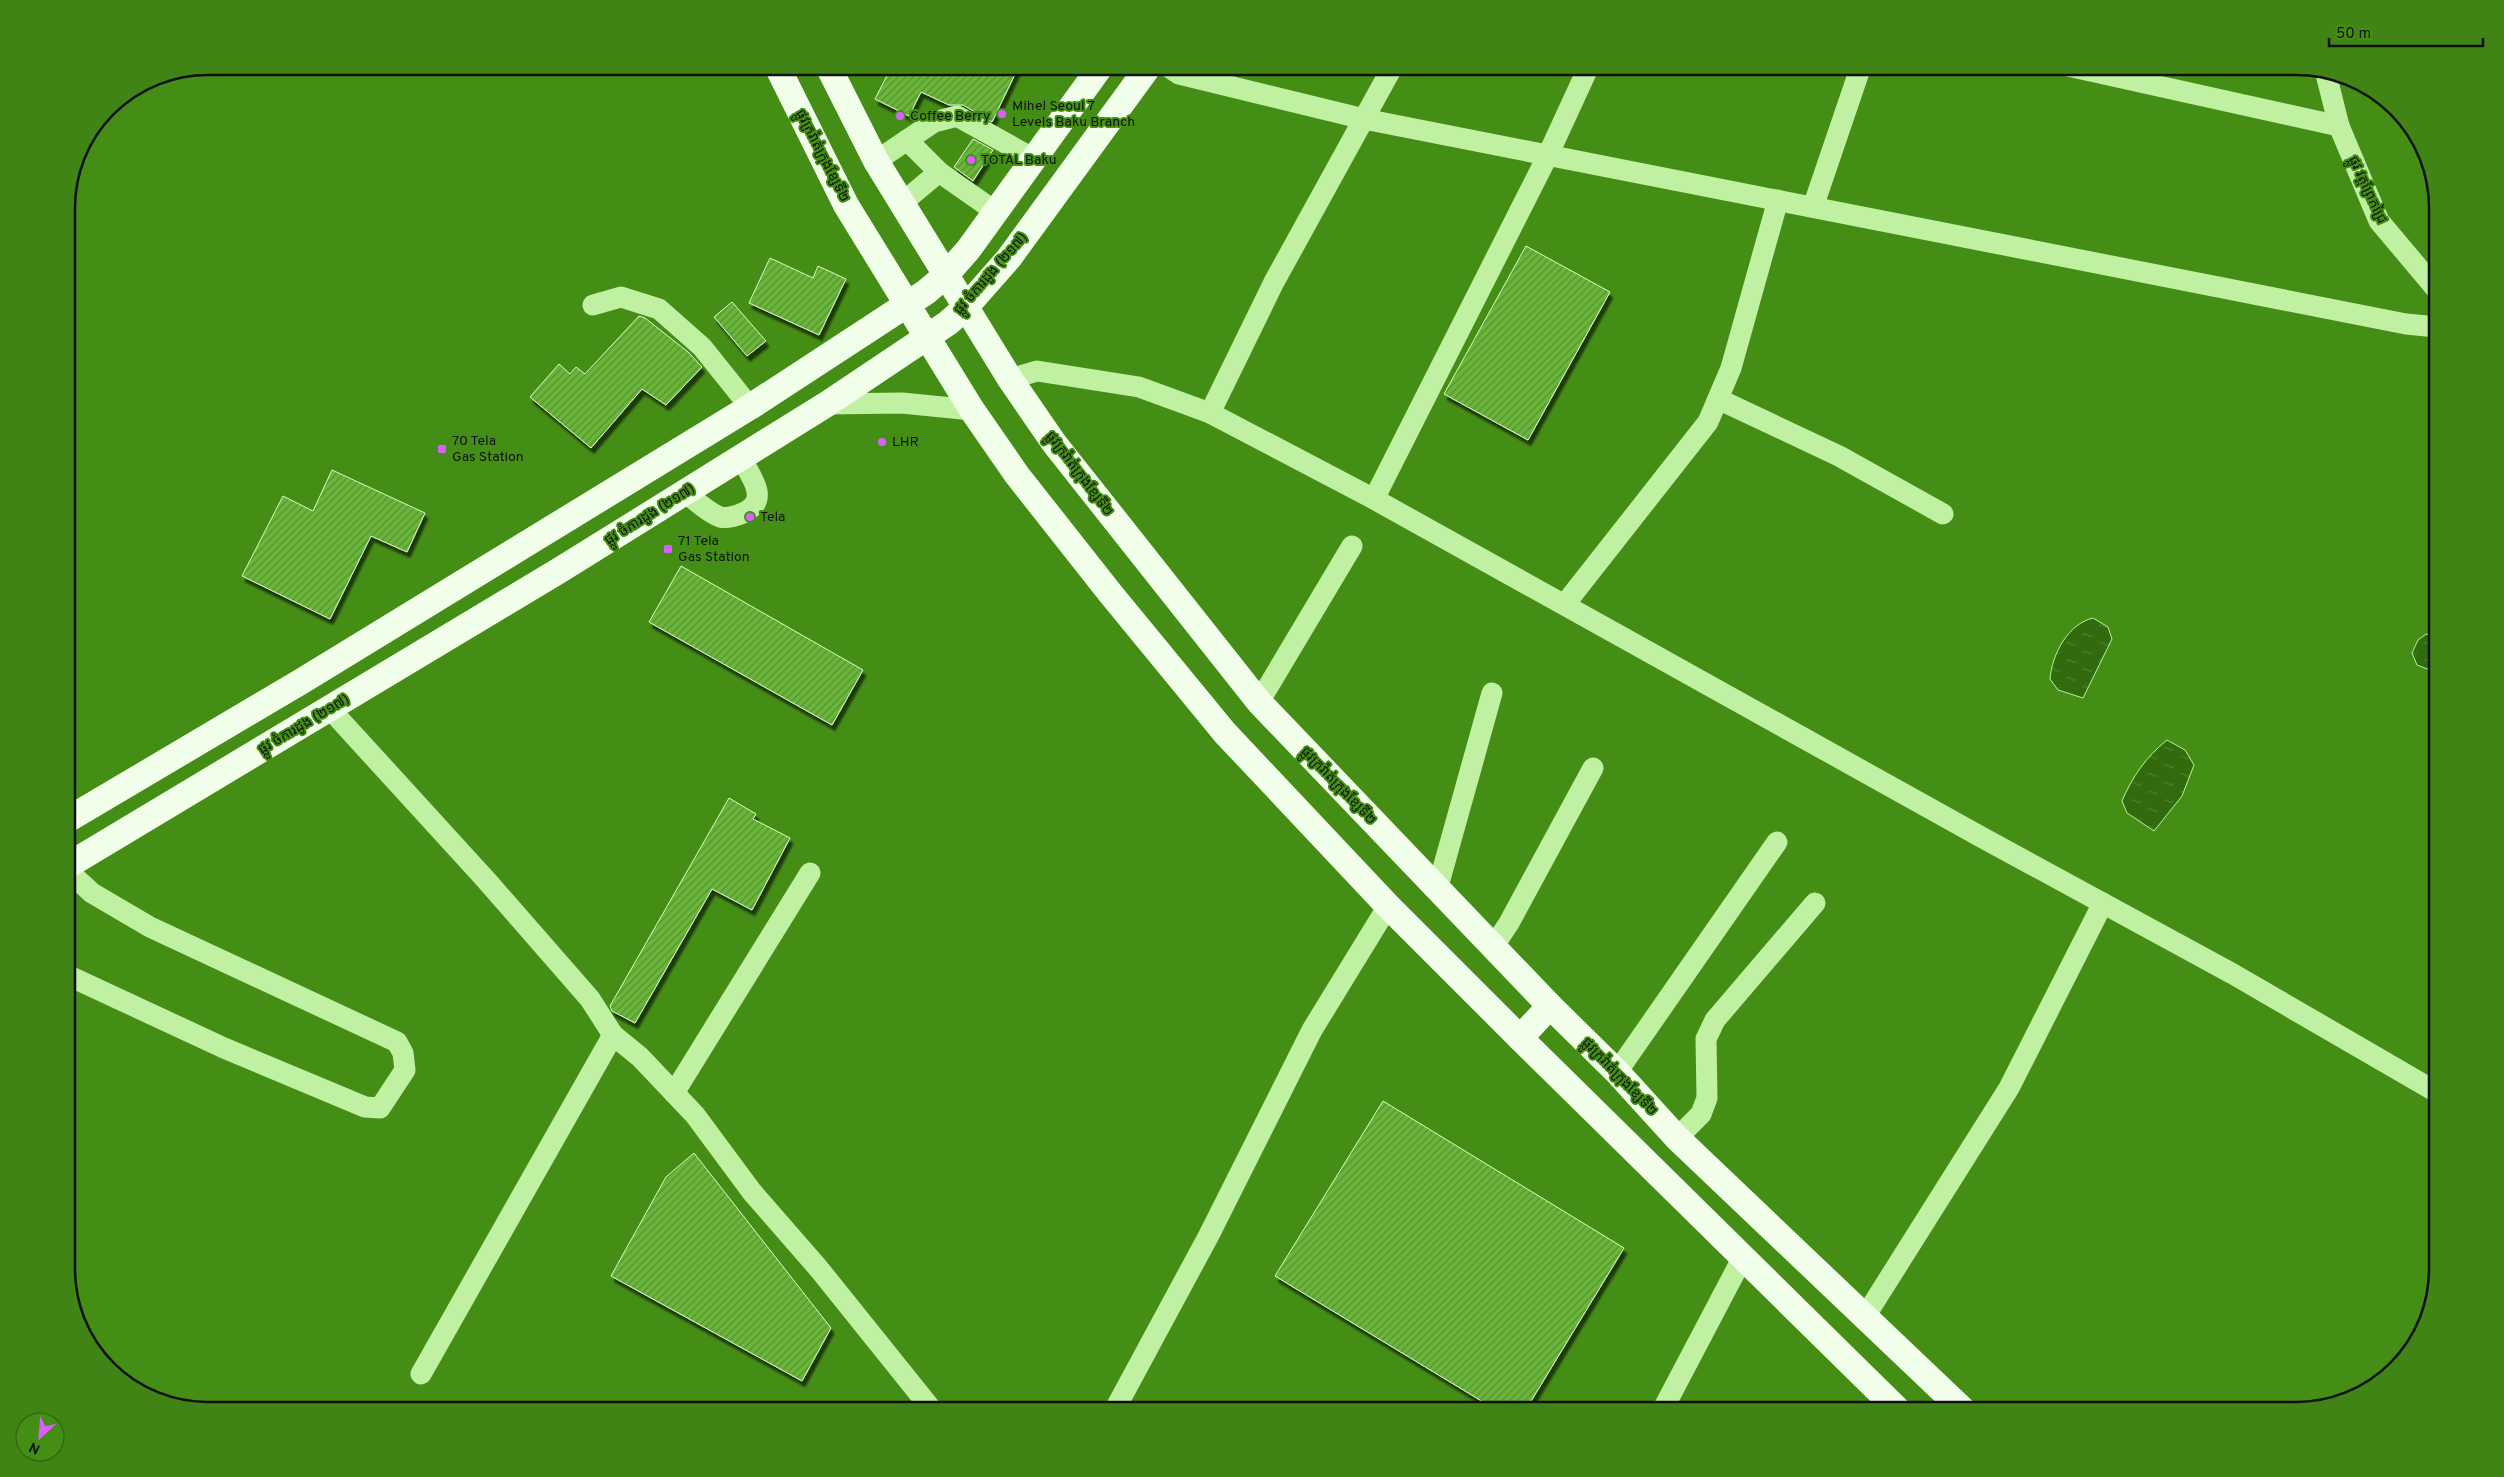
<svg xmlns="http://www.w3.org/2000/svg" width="2504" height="1477" font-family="Overpass,'Noto Sans Khmer',sans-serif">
<defs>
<pattern id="water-ripples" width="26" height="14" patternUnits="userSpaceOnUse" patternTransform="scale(1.25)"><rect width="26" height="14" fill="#316b0e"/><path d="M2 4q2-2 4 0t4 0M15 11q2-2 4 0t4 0" fill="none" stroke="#537e38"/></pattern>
<pattern id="building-hatch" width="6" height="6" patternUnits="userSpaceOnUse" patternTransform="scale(1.25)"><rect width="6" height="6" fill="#6ab53a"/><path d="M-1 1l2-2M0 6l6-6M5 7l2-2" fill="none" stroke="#56922f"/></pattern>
<filter id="shadow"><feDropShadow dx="3" dy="5.5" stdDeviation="1" flood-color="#0009"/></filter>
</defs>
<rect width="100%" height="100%" fill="#448e16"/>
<g fill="url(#water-ripples)" stroke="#baf393">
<path d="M2093,618L2108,627L2112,639L2083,698L2058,690L2050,679C2052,654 2068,624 2093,618Z"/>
<path d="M2426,634L2438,638V673L2417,665L2412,653L2418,640Z"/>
<path d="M2167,740L2185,750L2194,765L2182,796L2154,831L2127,813L2122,801C2132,777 2146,757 2167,740Z"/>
</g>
<g fill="url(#building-hatch)" stroke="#dcfbc7" filter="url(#shadow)">
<path d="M892,66H1019L992,122L963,105H949L921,92L909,116L875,99Z"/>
<path d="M973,139L993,150L973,181L954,167Z"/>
<path d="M1526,246L1610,292L1528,440L1444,394Z"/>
<path d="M770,258L813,278L818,266L846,279L819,335L749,303Z"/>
<path d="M732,302L766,341L747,356L714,317Z"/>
<path d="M639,316L645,318L688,352L702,367L666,405L642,389L591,448L530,397L559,364L570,374L576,367L585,374Z"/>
<path d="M332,470L425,513L407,552L371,536L330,619L242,576L283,496L313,511Z"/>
<path d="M681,566L863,670L832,725L649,622Z"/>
<path d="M729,798L756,814L753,819L790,838L752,910L712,889L635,1023L612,1011L610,1006Z"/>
<path d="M1383,1101L1624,1248L1525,1411H1498L1275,1276Z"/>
<path d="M694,1153L831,1328L802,1381L611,1276L666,1177Z"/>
</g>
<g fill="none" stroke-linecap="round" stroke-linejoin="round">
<g stroke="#c0f0a1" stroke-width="21">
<path d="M1167,66L1179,74L1364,119L2406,324L2437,327"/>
<path d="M2068,66L2339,126"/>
<path d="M2326,74L2339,126L2379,221L2437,290"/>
<path d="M907,140L939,172L996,212"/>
<path d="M876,161L934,122L957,116L1034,159"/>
<path d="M902,203L939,172"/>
<path d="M1813,207L1861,66"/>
<path d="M593,305L621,297L659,309L702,347L750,407"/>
<path d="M1010,379L1037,371L1139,387L1210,413L1374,499L1983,838L2233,974L2438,1093"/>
<path d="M1718,399L1839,456L1943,514"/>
<path d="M827,404L902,403L972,410"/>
<path d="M1210,413L1274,282L1393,66"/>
<path d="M685,492C696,501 707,512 720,517C728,519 736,516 743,513C771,500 751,477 741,458"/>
<path d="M1374,499L1548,155L1589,66"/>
<path d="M1565,604L1708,422L1731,368L1778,200"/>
<path d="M1259,702L1352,546"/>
<path d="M330,709L487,881L590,999L613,1035L640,1057L695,1115L752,1192L819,1269L933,1411"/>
<path d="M67,870L92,893L150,927L397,1042L403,1053L405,1070L380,1108L365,1107L224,1048L67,975"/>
<path d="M1437,890L1492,693"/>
<path d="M1493,947L1509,923L1593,768"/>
<path d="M1617,1072L1777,842"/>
<path d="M674,1093L810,873"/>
<path d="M1677,1138L1701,1114L1707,1098L1706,1039L1715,1020L1815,903"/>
<path d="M1866,1315L2009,1088L2103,903"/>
<path d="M421,1374L613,1035"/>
<path d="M1114,1411L1209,1235L1312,1030L1388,906"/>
<path d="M1662,1411L1743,1257"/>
</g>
<g stroke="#f1ffea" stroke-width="26">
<path d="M777,66L846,205L972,410L1017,475L1110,593L1225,733L1388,906L1520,1038L1899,1411"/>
<path d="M828,66L876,161L1010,379L1054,443L1259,702L1550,1006L1617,1072L1677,1138L1964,1411"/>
<path d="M67,820L302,681L750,407L926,292L946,275L968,250L1101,66"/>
<path d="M67,866L560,570L827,404L948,323L966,307L1009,258L1149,66"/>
<path d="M1520,1038L1550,1006"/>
</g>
</g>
<g fill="#d960ff" stroke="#448e16" stroke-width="2">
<circle cx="1002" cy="114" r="5"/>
<circle cx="900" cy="116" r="5"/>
<circle cx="971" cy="160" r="5"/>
<circle cx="882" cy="442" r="5"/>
<rect x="437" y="444" width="10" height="10" rx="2.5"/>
<circle cx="750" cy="517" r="5"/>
<rect x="663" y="544" width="10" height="10" rx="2.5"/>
</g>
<g text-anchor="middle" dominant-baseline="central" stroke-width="4" stroke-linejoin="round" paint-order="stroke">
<g font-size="14" fill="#111" stroke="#448e16" text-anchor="start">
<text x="1012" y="106">Mihel Seoul 7<tspan x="1012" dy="16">Levels Baku Branch</tspan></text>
<text x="910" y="116">Coffee Berry</text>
<text x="981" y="160">TOTAL Baku</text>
<text x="452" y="441">70 Tela<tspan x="452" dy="16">Gas Station</tspan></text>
<text x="892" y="442">LHR</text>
<text x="760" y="517">Tela</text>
<text x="678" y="541">71 Tela<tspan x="678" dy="16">Gas Station</tspan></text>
</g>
<g font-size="14" fill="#111" stroke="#448e16">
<text transform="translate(822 156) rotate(63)">ផ្លូវក្រវ៉ាត់ក្រុងខ្សែទី២</text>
<text transform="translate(2367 190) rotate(65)">ផ្លូវ វត្តព្រែកជ្រៃ</text>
<text transform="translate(991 274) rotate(-49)">ផ្លូវ ចំការដូង (២១៧)</text>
<text transform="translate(1079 474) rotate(53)">ផ្លូវក្រវ៉ាត់ក្រុងខ្សែទី២</text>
<text transform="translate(650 515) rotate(-32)">ផ្លូវ ចំការដូង (២១៧)</text>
<text transform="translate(304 725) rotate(-31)">ផ្លូវ ចំការដូង (២១៧)</text>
<text transform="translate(1338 786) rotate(46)">ផ្លូវក្រវ៉ាត់ក្រុងខ្សែទី២</text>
<text transform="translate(1619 1077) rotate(46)">ផ្លូវក្រវ៉ាត់ក្រុងខ្សែទី២</text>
</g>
</g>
<path d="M0 0H2504V1477H0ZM208 75H2296A133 133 0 0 1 2429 208V1269A133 133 0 0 1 2296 1402H208A133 133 0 0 1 75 1269V208A133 133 0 0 1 208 75Z" fill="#408416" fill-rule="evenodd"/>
<path fill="none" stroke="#111" stroke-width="2.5" d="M208 75H2296A133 133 0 0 1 2429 208V1269A133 133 0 0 1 2296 1402H208A133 133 0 0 1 75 1269V208A133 133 0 0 1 208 75Z"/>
<g transform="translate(40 1437) rotate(206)"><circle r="24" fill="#448e16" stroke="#305c14"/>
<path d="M0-4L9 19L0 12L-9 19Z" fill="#d960ff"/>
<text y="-8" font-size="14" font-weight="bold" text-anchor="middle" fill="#111111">N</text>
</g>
<path d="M2329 38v8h154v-8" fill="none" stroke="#111111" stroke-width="2.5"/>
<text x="2336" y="38" font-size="15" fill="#111111" stroke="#448e16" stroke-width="4" paint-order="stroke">50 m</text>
</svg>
